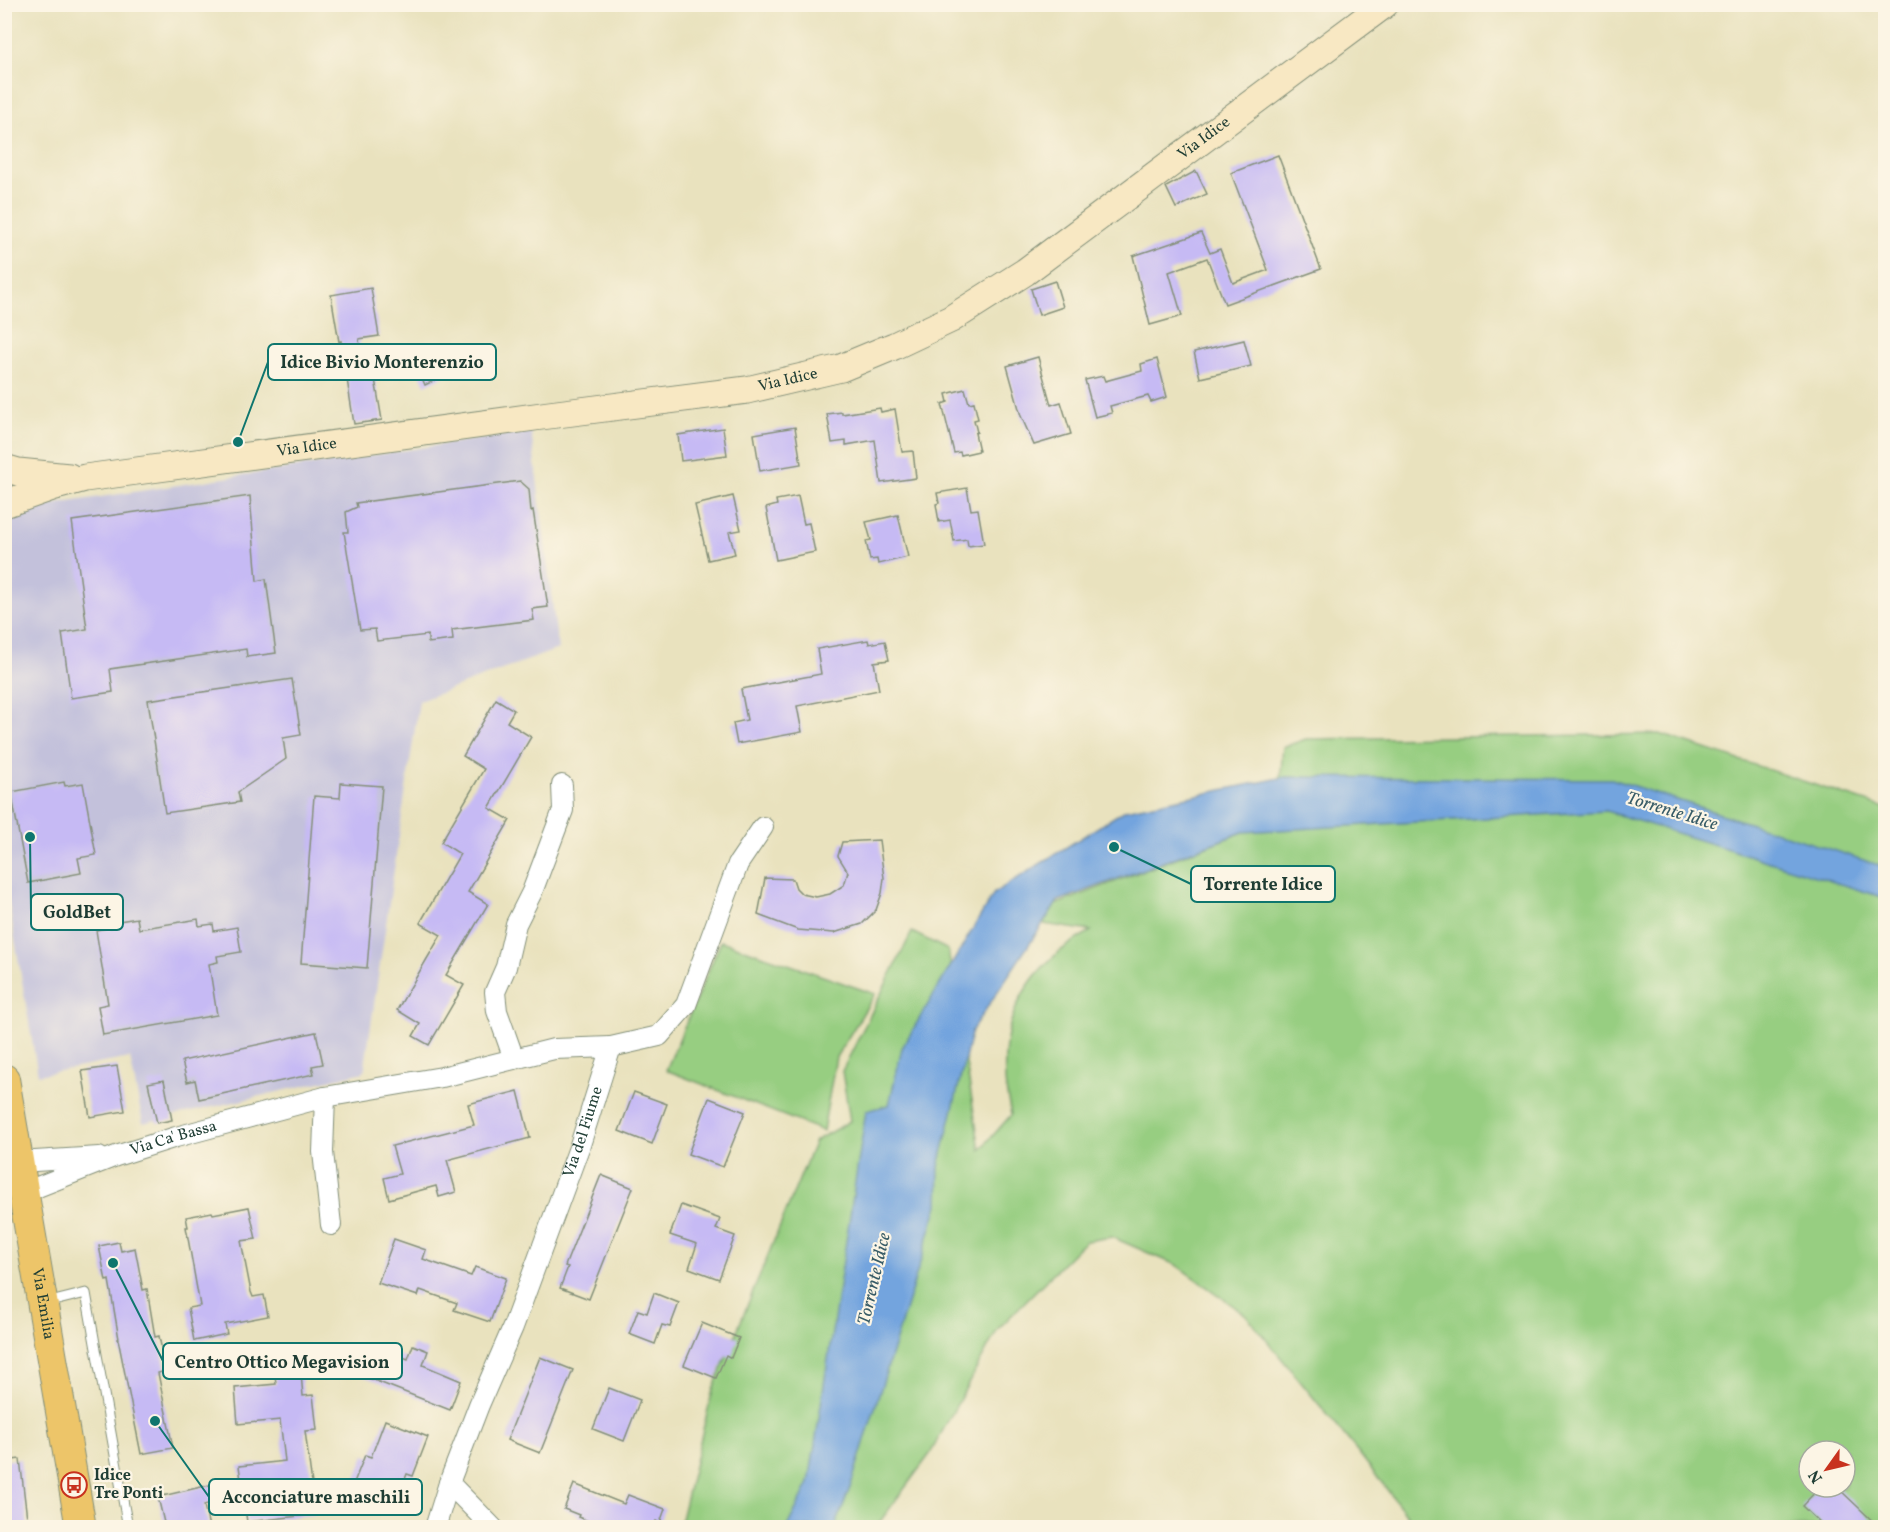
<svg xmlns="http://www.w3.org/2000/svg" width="1890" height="1532" font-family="Vollkorn,serif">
<rect width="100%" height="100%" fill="#fcf5e5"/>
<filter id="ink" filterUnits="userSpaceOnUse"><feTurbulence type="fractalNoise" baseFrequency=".0167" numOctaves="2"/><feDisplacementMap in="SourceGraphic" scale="12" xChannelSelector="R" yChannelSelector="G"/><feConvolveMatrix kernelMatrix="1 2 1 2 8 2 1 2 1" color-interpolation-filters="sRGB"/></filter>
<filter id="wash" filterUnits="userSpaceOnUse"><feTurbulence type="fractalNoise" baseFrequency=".008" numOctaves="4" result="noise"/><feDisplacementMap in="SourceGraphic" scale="24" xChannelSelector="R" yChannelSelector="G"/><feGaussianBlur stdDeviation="1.35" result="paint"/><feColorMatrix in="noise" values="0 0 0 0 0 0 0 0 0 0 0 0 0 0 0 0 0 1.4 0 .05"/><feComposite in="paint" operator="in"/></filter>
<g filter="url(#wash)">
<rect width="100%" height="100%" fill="#e9e2be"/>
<path fill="#c3c1db" d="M531,431L558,649L419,701L364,1072L143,1123L130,1058L38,1075L5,881L4,515L10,511Z"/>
<g fill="#97ce81" stroke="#5b865a" stroke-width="1.5" fill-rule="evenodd">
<path d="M1660,734L1885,808V1527H1416L1358,1452L1246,1315L1176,1265L1112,1237L1086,1241L1078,1248L998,1329L930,1454L876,1527L675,1528L681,1519L713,1389L815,1141L850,1121L842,1071L912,932L948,950L980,1150L1011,1115C1009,1103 1005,1090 1005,1078C1001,1010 1032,963 1091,931L1043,924L1052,906L1277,819L1283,747L1306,739ZM1809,1451H1845V1487H1809Z"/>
<path d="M721,941L875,994L836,1057L823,1131L666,1070Z"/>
</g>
<path fill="#73a4de" stroke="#497089" stroke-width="1.5" d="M1285,777L1612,779L1885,867V898L1606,811L1243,832L1058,901L972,1030L939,1166L938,1205L851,1485L835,1527H787L809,1483L866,1111L889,1105L902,1048L994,893L1125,810Z"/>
<g id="blocks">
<g fill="#c6baf4">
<path d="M1278,155L1321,269L1225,304L1207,258L1169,272L1182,316L1150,325L1133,256L1201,233L1210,253L1220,249L1233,283L1268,270L1231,173Z"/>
<path d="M1196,171L1207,194L1176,208L1166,187Z"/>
<path d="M1055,281L1063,307L1039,315L1031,289Z"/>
<path d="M371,288L379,336L359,339L363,369L373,367L382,420L354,424L341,341L339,342L331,295Z"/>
<path d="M1244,340L1251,366L1200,378L1194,352Z"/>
<path d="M435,357L444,376L425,385L417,366Z"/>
<path d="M1038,357L1051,405L1061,402L1071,434L1034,445L1021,416L1007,366Z"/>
<path d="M1157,359L1167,397L1151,402L1148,396L1110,406L1112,413L1095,417L1085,380L1103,376L1105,381L1142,371L1141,364Z"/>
<path d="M965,389L969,403L974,402L978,419L974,420L977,432L975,433L979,451L961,455L960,452L954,453L942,404L948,402L946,394Z"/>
<path d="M880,408L881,412L895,409L902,452L913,451L916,478L881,483L875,440L846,445V441L832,443L827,414L842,412V414Z"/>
<path d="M795,427L801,464L760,471L754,434Z"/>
<path d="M723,428L727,455L681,461L678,435Z"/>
<path d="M520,481L529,489L531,511L533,510L548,607L532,609L534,620L452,630L453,640L428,643V635L377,641L375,629L360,630L344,532H348L346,512L357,507L356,503Z"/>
<path d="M967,488L971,510L978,509L984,544L968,546L967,539L954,541L950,520L939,522L936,504L939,503L937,493Z"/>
<path d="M250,496L257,581L266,579L276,653L247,657L246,649L110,669L113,692L71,698L62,633L87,629L72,521Z"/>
<path d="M733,496L741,530L729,532L735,554L708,560L695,505Z"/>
<path d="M798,496L804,524L809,523L815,552L776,560L766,508L777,505L776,500Z"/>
<path d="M898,515L908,557L878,564L877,559L870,560L866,541L871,540L866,522Z"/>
<path d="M868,640L869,644L885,641L889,660L874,662L879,690L797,706L802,732L737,744L733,723L747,720L741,689L821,674L817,649Z"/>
<path d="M292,679L301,735L283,738L286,759L238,792L240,802L165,813L148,700Z"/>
<path d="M496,699L514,710L507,722L531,737L489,808L510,820L468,892L488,904L446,975L464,985L429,1045L413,1036L420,1024L397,1010L441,935L420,923L460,854L441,842L484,769L463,756Z"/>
<path d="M64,782L65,786L83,783L96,855L78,858L81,873L28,883L11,792Z"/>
<path d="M341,783L382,786L367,968L301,963L314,796L340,798Z"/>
<path d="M879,840L884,878L882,893L876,910L862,924L834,933L798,930L758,915L765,878L793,879L796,888L802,894L816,897L830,894L844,885L848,872L838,856L842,842Z"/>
<path d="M137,918L139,929L198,919L199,926L213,924L214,931L237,927L241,952L217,956L218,962L209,964L217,1015L103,1035L98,1006L108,1004L96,930L119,926V921Z"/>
<path d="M316,1032L323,1064L312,1066L314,1074L199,1099L195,1080L187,1082L182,1061Z"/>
<path d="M117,1066L125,1111L90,1117L82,1071Z"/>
<path d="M164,1080L172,1120L157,1123L148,1083Z"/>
<path d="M518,1091L530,1138L447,1160L456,1192L439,1197L436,1186L389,1199L384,1178L400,1174L392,1146L474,1125L468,1104Z"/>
<path d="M634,1092L667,1104L652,1144L619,1131Z"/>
<path d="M709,1098L745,1112L723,1167L688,1154Z"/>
<path d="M601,1175L633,1188L589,1299L560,1288L568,1267L565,1266Z"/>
<path d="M681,1205L720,1219L716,1229L735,1236L719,1279L689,1268L697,1244L670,1235Z"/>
<path d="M249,1207L256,1239L241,1241L251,1292L253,1297L264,1295L268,1316L225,1324L227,1334L194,1341L188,1308L200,1306L186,1227H188L186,1217L212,1212L213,1214Z"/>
<path d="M394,1239L426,1250L423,1259L471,1276L475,1267L506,1278L490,1322L454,1310L457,1303L420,1290L418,1296L378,1283Z"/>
<path d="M119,1242L121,1251L135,1248L143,1290L147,1289L155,1337L159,1336L166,1371L158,1373L173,1448L141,1454L118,1339H119L109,1280L106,1281L99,1246Z"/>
<path d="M654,1293L679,1303L670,1327L662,1325L655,1344L629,1334L638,1310L647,1313Z"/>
<path d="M702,1323L739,1338L731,1358L726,1355L716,1378L684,1365Z"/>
<path d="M372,1345L408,1359L413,1345L428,1351L423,1365L461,1381L450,1410L361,1375Z"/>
<path d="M540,1357L573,1370L540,1453L507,1440Z"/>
<path d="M300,1363L303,1396L313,1395L317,1430L305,1431L316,1514L247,1522L239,1466L285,1461L280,1420L238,1424L235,1388L276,1384L274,1366Z"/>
<path d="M609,1388L640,1400L624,1441L593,1429Z"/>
<path d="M385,1420L428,1437L413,1476L407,1474L394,1507L351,1490L365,1455L371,1457Z"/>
<path d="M20,1459L28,1527H4V1461Z"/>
<path d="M214,1484L218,1501L204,1505L209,1527H165L158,1497Z"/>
<path d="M574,1484L624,1504L628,1495L665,1509L660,1523L656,1521L653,1527H603L578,1517L579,1515L564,1509Z"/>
<path d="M1820,1487H1837L1879,1527H1824L1802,1506Z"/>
</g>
</g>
</g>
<g filter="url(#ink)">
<use href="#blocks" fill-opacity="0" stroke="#849079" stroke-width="1.5"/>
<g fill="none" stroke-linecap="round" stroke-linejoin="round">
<g stroke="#849079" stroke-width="11">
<path id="service" d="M46,1303L86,1293L128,1528"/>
</g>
<g stroke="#849079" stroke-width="22">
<g id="minor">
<path d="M514,1059L497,1011L495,992L506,967L516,924L532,892L563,810L562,785"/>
<path d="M325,1097L323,1152L331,1225"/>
<path d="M15,1152L19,1162L99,1157"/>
<path id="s1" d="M25,1192L116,1156L176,1137L325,1097L442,1077L554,1049L611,1047"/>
<path d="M449,1483L493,1528"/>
<path id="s2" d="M435,1528L449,1483L479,1405L513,1327L580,1145L611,1047L659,1036L686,1005L738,864L763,827"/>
</g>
</g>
<g stroke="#849079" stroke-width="29">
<g id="secondary">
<path d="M4,468L18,472L69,477"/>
<path id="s3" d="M4,504L52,487L85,478L549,415L747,390L841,368L894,346L951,319L1025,272L1385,4"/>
</g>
</g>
<g stroke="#849079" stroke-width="32">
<g id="primary">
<path id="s4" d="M4,1079L81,1528"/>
</g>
</g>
<use href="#service" stroke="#fff" stroke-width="9"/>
<use href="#minor" stroke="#fff" stroke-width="20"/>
<use href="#secondary" stroke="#f8e8c3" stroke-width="27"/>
<use href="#primary" stroke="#edc569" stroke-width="30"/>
</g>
</g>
<defs>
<g id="bus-ring" transform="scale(1.35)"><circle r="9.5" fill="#fcf5e5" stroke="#c8321e" stroke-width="1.5"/><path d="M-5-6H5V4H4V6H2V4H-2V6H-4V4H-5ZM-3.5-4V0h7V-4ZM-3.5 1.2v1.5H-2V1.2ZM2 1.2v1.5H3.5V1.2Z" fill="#c8321e"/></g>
</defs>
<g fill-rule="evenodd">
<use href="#bus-ring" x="74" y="1485"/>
</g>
<g text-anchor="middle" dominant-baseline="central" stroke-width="4.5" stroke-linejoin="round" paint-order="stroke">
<g font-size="16" fill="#1f3d34" stroke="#fcf5e5">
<text stroke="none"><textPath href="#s3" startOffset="1281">Via Idice</textPath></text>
<text stroke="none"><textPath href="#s3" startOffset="795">Via Idice</textPath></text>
<text stroke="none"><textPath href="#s3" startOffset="309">Via Idice</textPath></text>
<text stroke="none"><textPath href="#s2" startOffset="423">Via del Fiume</textPath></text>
<text stroke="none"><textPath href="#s1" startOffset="158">Via Ca' Bassa</textPath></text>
<text stroke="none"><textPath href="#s4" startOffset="228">Via Emilia</textPath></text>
</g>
<g font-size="16" font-weight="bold" fill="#1f3d34" stroke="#fcf5e5" text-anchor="start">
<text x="94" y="1476">Idice<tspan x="94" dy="18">Tre Ponti</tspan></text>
</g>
<g font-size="18" font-style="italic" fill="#385c67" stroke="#fcf5e5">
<text transform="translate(1672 812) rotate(17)">Torrente Idice</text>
<text transform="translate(875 1279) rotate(-77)">Torrente Idice</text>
</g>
</g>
<path fill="none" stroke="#0f766e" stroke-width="2" d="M238 442L268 362M1114 847L1191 884M30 837L31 912M113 1263L163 1361M155 1421L209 1497"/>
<g fill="#0f766e" stroke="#fcf5e5" stroke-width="2">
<circle cx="238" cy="442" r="6"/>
<circle cx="1114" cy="847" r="6"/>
<circle cx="30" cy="837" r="6"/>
<circle cx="113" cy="1263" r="6"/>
<circle cx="155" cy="1421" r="6"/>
</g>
<g fill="#fcf5e5" stroke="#0f766e" stroke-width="2">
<rect x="268" y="344" width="228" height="36" rx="6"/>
<rect x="1191" y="866" width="144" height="36" rx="6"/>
<rect x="31" y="894" width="92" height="36" rx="6"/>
<rect x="163" y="1343" width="239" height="36" rx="6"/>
<rect x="209" y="1479" width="213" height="36" rx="6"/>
</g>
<g font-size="18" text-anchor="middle" font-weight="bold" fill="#1f3d34">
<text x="382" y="368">Idice Bivio Monterenzio</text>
<text x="1263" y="890">Torrente Idice</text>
<text x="77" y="918">GoldBet</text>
<text x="282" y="1368">Centro Ottico Megavision</text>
<text x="316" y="1503">Acconciature maschili</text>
</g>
<rect width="1890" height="1532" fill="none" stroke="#fcf5e5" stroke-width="24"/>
<g transform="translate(1827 1469) rotate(236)"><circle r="28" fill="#fcf5e5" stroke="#a4ab9e" stroke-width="1.5"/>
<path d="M0-4.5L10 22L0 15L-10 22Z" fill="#c8321e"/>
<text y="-9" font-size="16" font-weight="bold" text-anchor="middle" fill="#1f3d34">N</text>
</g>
</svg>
